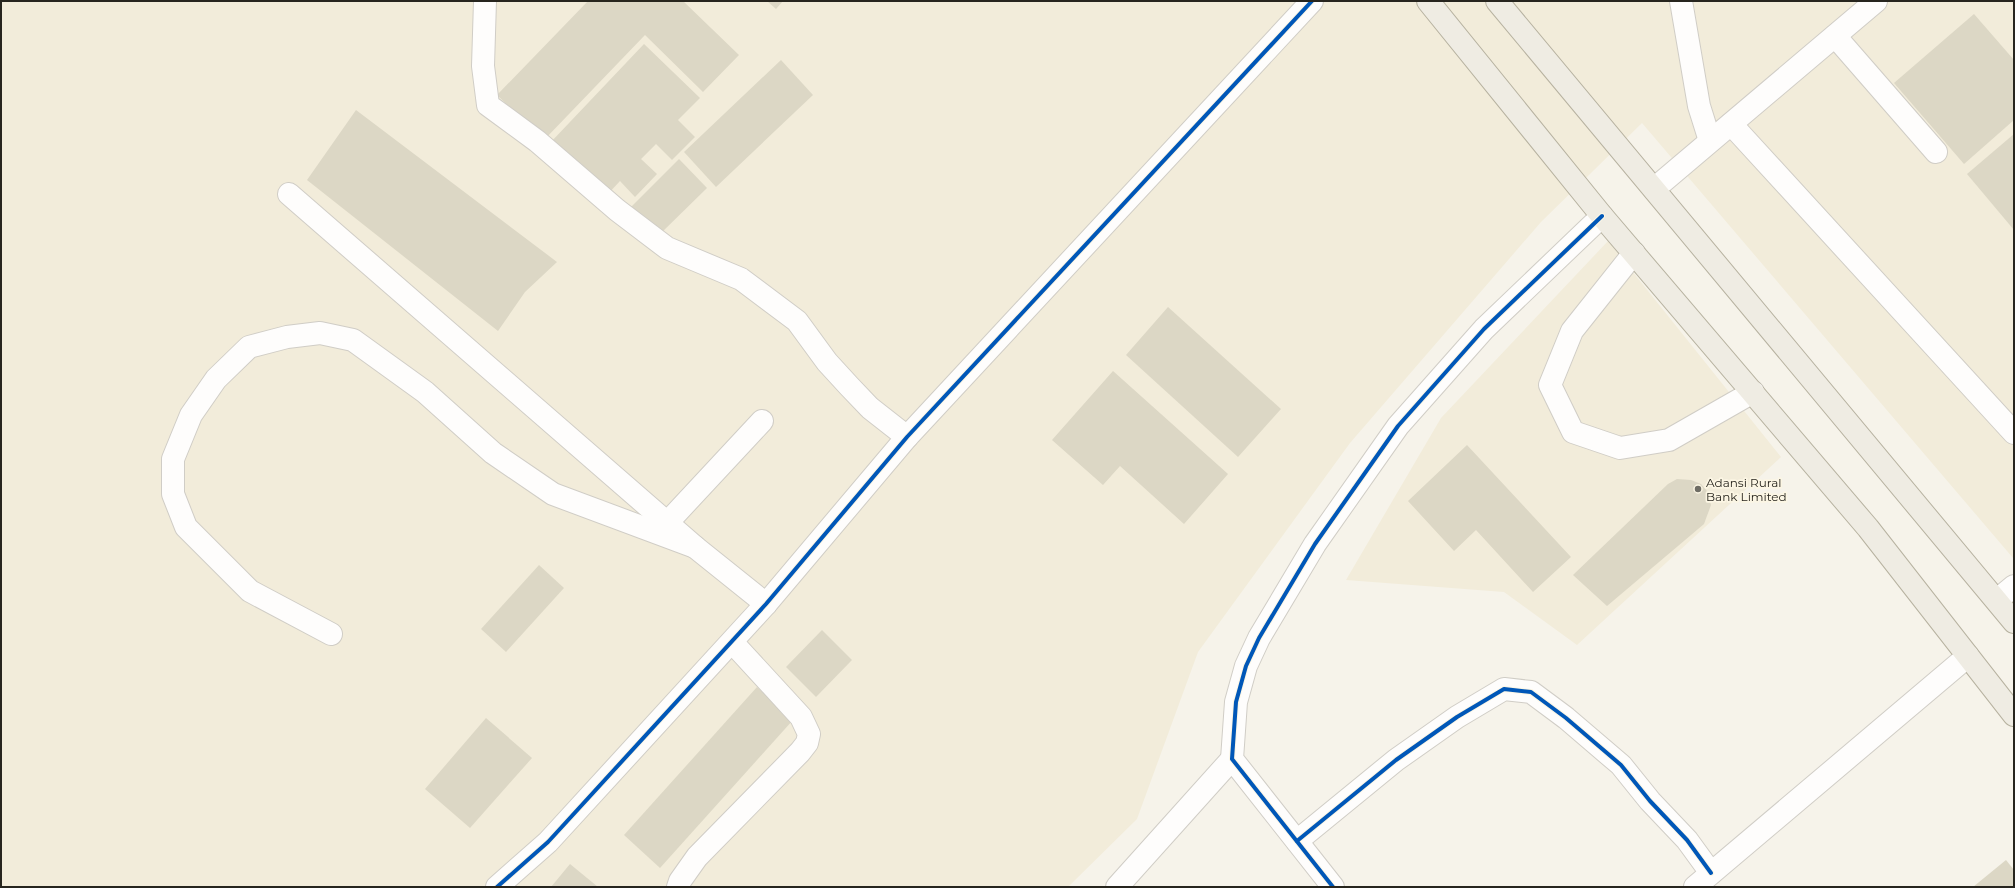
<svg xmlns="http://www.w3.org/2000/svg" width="2015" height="888" font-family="Montserrat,sans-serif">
<rect width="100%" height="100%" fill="#f6f3ea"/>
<g fill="#f2ecda">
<path d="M1,1H2014V556L2013,558L1642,123L1541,222L1350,443L1198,652L1137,819L1068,887H1Z"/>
<path d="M1608,241L1781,457L1577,645L1504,592L1346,580L1441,418Z"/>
</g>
<g fill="#dcd7c5">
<path d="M588,1H683L739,55L703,92L645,35L544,140L497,95Z"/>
<path d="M767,1H783L776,9Z"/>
<path d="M1974,14L2014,60V120L1964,164L1894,83Z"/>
<path d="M644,44L700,98L678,120L695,137L672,160L656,144L641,159L657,174L635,197L620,181L606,196L551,142Z"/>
<path d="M781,60L813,95L716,187L684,152Z"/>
<path d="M356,110L557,262L525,292L498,331L307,180Z"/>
<path d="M2014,134V230L1967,174Z"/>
<path d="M679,159L707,188L659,235L631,207Z"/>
<path d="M1168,307L1281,409L1238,457L1126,355Z"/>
<path d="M1113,371L1228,474L1184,524L1120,466L1103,485L1052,440Z"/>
<path d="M1467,445L1571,557L1533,592L1476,530L1454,551L1408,501Z"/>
<path d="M1677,479L1691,480L1701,484L1707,491L1711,505L1704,524L1607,606L1573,575L1668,484Z"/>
<path d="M539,565L564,588L506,652L481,629Z"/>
<path d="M822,630L852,660L816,697L786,667Z"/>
<path d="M757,687L793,720L660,868L624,835Z"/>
<path d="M486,718L532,758L470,828L425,789Z"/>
<path d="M2006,860L2014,870V887H1973Z"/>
<path d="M570,864L598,887H551Z"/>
</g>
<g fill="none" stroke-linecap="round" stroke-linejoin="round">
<g stroke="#d0cdc6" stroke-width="24">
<g id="minor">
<path d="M485,1L483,66L488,105L537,141L617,210L667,248L741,279L797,321L827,362L849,386L870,408L907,437"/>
<path d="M1681,1L1699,106L1710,141"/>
<path d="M1835,36L1936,152"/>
<path d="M1731,124L2014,433"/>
<path d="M1654,189L1876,1"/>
<path d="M289,194L695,547L766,604"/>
<path d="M1634,253L1572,331L1550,385L1573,432L1620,448L1669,440L1753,392"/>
<path d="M667,523L762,421"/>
<path d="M1997,600L2014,586"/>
<path d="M331,634L250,591L186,527L173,494V459L191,415L216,379L249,347L287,337L320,333L353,340L425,392L493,453L553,494L695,547"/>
<path d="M1297,841L1396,760L1457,717L1504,689L1531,692L1566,718L1621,765L1650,801L1687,840L1711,873"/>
<path d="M497,887L548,842L766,604L907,437L1312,1"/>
<path d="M678,887L680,881L697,857L800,752L807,743L809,734L801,717L732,642"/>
<path d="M1117,887L1232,759"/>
<path d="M1333,887L1232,759L1236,702L1246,666L1259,638L1315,544L1398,426L1484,329L1602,216"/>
<path d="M1695,887L1968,656"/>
</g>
</g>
<g stroke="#b7b2a0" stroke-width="24">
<g id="major">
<path d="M1428,1L1602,216L1868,528L2014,715"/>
<path d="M1497,1L2014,622"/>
</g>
</g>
<use href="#minor" stroke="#fefdfc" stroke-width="22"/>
<use href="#major" stroke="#efece3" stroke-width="22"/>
<g stroke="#fcf6e4" stroke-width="6">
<g id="cycleway">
<path d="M1297,841L1396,760L1457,717L1504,689L1531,692L1566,718L1621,765L1650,801L1687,840L1711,873"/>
<path d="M497,887L548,842L766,604L907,437L1312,1"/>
<path d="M1333,887L1232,759L1236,702L1246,666L1259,638L1315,544L1398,426L1484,329L1602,216"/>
</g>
</g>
<use href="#cycleway" stroke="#0057b8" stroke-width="4"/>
</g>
<circle fill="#6f6d65" stroke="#fcf6e4" stroke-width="1.5" cx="1698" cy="489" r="4"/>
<g text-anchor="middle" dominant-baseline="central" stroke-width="3.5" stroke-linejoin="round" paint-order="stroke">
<g font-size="12" fill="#27251e" stroke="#fcf6e4" text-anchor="start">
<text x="1706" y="482">Adansi Rural<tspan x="1706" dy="14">Bank Limited</tspan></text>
</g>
</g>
<rect width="2015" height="888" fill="none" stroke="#27251e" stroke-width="4"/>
</svg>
